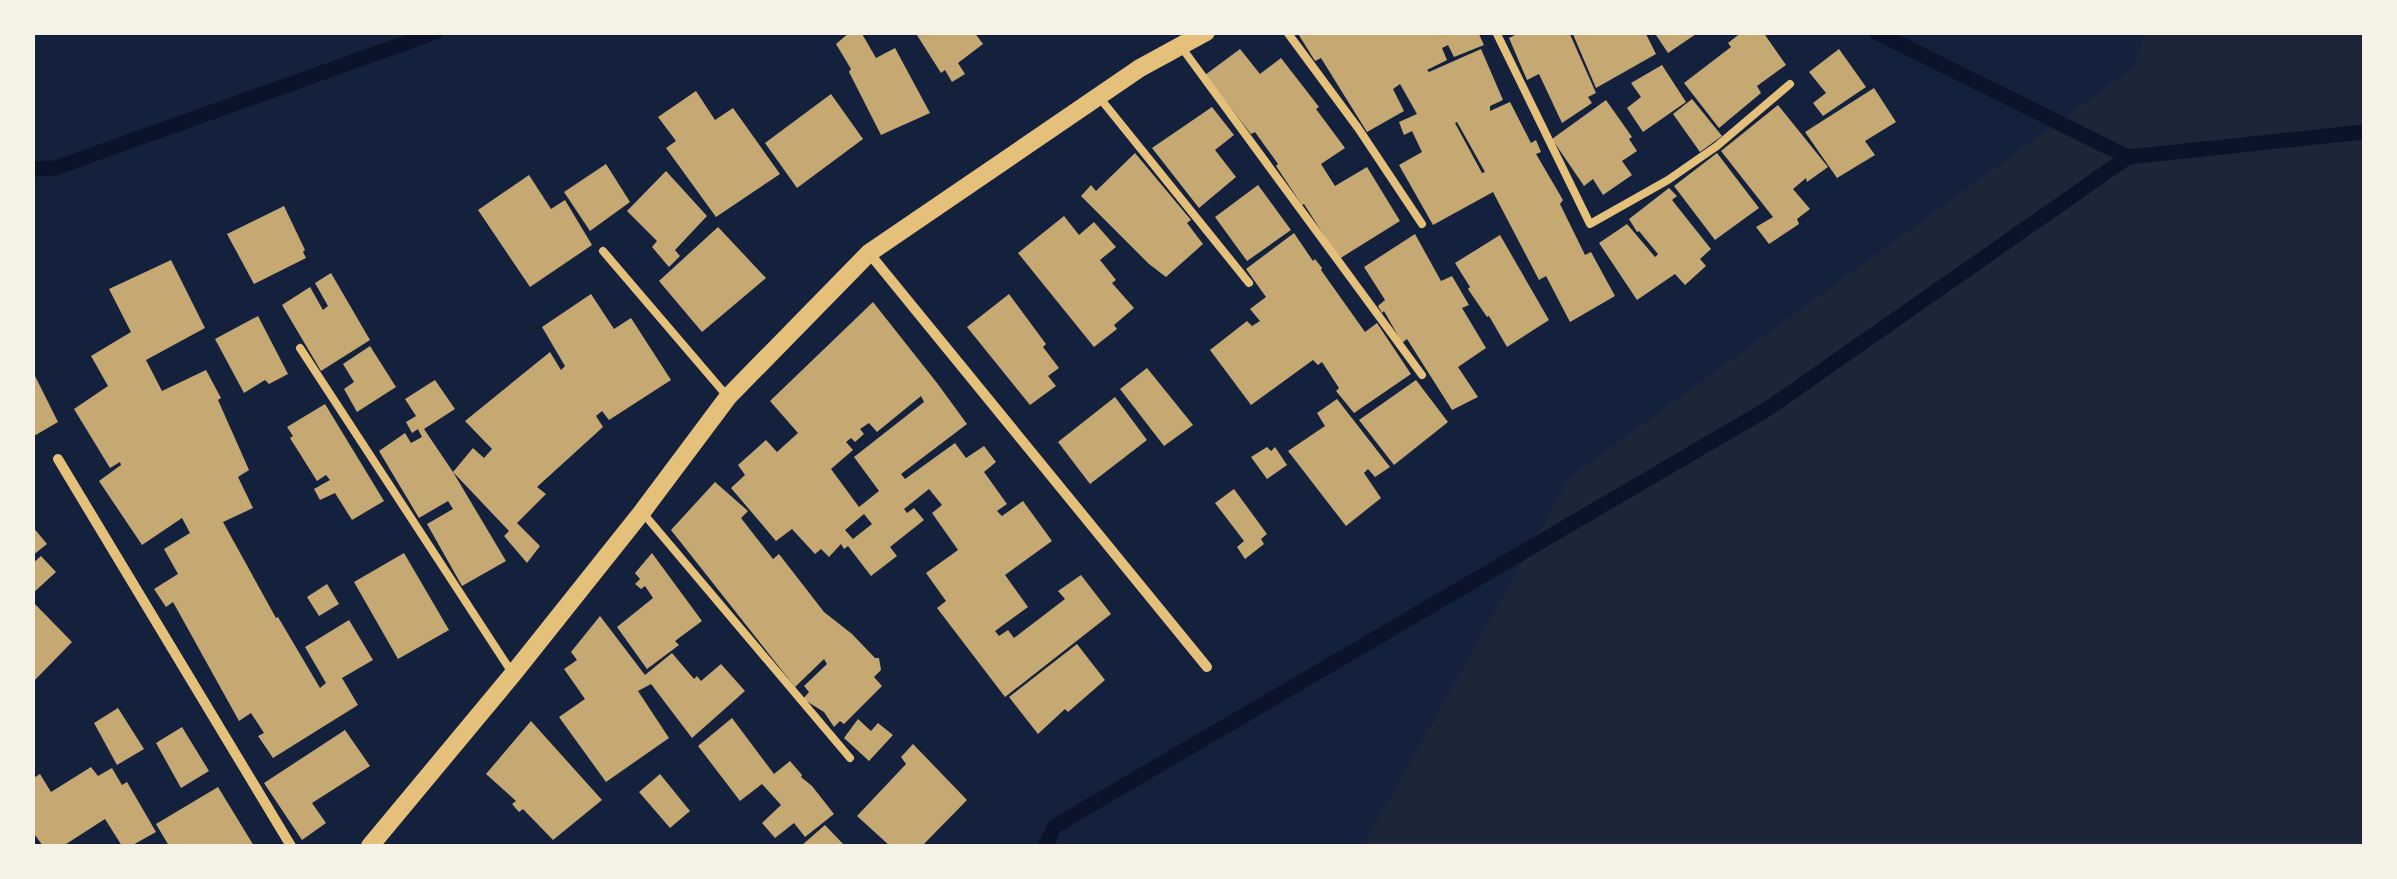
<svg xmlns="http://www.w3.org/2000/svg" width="2397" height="879" font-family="Roboto,sans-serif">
<rect width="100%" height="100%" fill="#14213d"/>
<path fill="#1d2539" d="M2144,33H2364V846H1363L1570,477L2135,66Z"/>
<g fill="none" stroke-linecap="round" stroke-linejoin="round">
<g stroke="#0b132b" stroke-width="15">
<path d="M1876,32L2128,157L2364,132"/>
<path d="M32,169L55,168L436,32"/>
<path d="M1045,846L1055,826L1769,408L2128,157"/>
</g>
</g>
<g fill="#c6a872" fill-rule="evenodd">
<path d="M850,32H861L876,58L895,48L930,113L881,135L849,72L851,69L836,44Z"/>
<path d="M915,32H974L983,44L958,63L965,74L952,82L945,70L941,73Z"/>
<path d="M1297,32H1478L1484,45L1454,57L1448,45L1442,48L1447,60L1427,70L1429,72L1481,49L1503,100L1490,106V111L1510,102L1531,143L1536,140L1541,152L1536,154L1563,200L1560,204L1585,255L1591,252L1615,296L1570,322L1546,276L1539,280L1493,192L1433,225L1399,165L1422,152L1412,131L1404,135L1399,122L1417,114L1400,84L1393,89L1404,111L1367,132L1321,58L1315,61ZM1457,122L1485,172L1482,173L1455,123Z"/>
<path d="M1521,32H1569L1596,93L1588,97L1592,103L1562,123L1539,74L1527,80L1509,38Z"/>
<path d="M1572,32H1645L1656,54L1596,88Z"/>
<path d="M1654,32H1699L1668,53Z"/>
<path d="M1742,32H1763L1786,65L1757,86L1761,93L1719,128L1684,83L1731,47L1728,43Z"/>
<path d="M1240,49L1260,74L1281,58L1319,107L1316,109L1345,148L1321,164L1335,186L1367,167L1400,221L1339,259L1304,204L1302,205L1276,166L1278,164L1255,132L1251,134L1205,75Z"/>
<path d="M1839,49L1866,87L1823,116L1813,103L1826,93L1809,72Z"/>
<path d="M1662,65L1686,102L1643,132L1627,108L1641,97L1631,83Z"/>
<path d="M1874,88L1896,122L1865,141L1875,155L1837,178L1805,132Z"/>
<path d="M696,91L715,120L733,108L780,174L716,217L666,148L676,141L658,117Z"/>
<path d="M831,94L863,139L797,188L765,143Z"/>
<path d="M1692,99L1722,136L1700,152L1673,114Z"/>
<path d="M1606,100L1632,137L1629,139L1637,151L1622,161L1632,175L1603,195L1593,179L1584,186L1552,139Z"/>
<path d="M1778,105L1828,167L1807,182L1806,178L1793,189L1810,209L1797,219L1799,224L1769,244L1756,227L1773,217L1721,151Z"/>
<path d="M1212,107L1234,135L1215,150L1236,177L1199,208L1152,148Z"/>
<path d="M1135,153L1191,220L1187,223L1203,244L1166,277L1149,264L1081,196L1091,185L1096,191Z"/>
<path d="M1717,153L1759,208L1715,240L1674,186Z"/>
<path d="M606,164L630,202L590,231L564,192Z"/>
<path d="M666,171L707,216L675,250L680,256L669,267L652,247L657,241L627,211Z"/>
<path d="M529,175L551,209L565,200L592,245L530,287L478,210Z"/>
<path d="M1258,185L1291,230L1247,261L1215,217Z"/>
<path d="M1669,188L1677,196L1672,200L1711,249L1700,259L1706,266L1685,285L1675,274L1637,300L1599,243L1627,224L1655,257L1658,254L1639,231L1637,232L1629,219Z"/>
<path d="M284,206L305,250L303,252L306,258L254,284L227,234Z"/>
<path d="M1064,216L1079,235L1094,222L1116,247L1100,260L1116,280L1112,283L1134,308L1114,325L1117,329L1094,347L1018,253Z"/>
<path d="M718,227L766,278L702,332L659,281Z"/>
<path d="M1294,233L1313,261L1315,259L1322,268L1321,270L1365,332L1377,323L1411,374L1354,413L1336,391L1339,388L1322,362L1318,365L1313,360L1251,405L1210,350L1247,321L1252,326L1260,321L1250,309L1266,297L1246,269Z"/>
<path d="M1415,234L1441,281L1452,276L1469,305L1462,308L1486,348L1458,367L1478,397L1452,410L1407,339L1402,343L1384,311L1382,313L1378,306L1385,300L1364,267Z"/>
<path d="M1500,235L1549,320L1507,347L1489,316L1487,317L1468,289L1470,287L1455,263Z"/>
<path d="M171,260L205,328L146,360L162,391L206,370L221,398L218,400L249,470L238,477L253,508L223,522L276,618L278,617L320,688L326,683L305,647L349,620L373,660L342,678L358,705L273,758L258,736L264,733L251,713L239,721L173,602L166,607L154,589L178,574L164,549L190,533L182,518L142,545L99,481L121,465L120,462L110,468L74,409L108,386L91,356L131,332L109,289Z"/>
<path d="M331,273L370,340L321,371L282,305L310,287L323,310L328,306L315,283Z"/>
<path d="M591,294L614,329L631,318L671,380L609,420L602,411L596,416L603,427L537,487L546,494L517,523L540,546L527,563L504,536L509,531L453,472L506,561L462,586L427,524L453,509L448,501L419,518L379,451L405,433L411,443L422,437L418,429L412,433L406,422L416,416L405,399L435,380L455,409L424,429L453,472L473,448L484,458L492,449L465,421L550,352L561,370L565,366L542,327Z"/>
<path d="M1009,294L1046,344L1043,347L1059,368L1048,376L1056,386L1030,405L967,327Z"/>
<path d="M873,302L937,383L967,424L901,474L905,479L955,443L966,458L984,446L996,462L984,472L1007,504L997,511L1002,516L1023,501L1052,541L1005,575L1028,607L995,631L999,636L1008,630L1014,638L1065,599L1058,591L1081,575L1111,614L1005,697L937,608L946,601L926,573L958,550L932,513L942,505L929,489L904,509L907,513L914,508L924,520L890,547L897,556L871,576L848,546L844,549L841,544L829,557L821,549L815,554L792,529L776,541L731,488L745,475L738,465L766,440L777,452L798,433L770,401ZM921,396L924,402L854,457L879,491L859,507L831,469L853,450L846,442L851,438L855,442L864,434L860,429L869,423L877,432ZM864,514L872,524L853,539L845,530Z"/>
<path d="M258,316L288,374L269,384L265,380L244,393L215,339Z"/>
<path d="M370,346L396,387L357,412L344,389L354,382L343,364Z"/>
<path d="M1147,368L1193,425L1164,446L1120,389Z"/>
<path d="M32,370L58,422L34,436L32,433Z"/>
<path d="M1416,380L1448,422L1394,465L1359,420Z"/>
<path d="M1115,397L1147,440L1090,484L1058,442Z"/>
<path d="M1337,399L1390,467L1375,477L1368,469L1364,473L1381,498L1346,526L1288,451L1325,426L1317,413Z"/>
<path d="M325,404L384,501L352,520L335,493L320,500L314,489L330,480L326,475L317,481L290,438L293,436L287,427Z"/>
<path d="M1267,447L1271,451L1275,447L1287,465L1267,479L1251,457Z"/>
<path d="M715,482L748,511L741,518L773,559L779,554L824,612L852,634L875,658H879L881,670L874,677L882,686L844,724L840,721L834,727L824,712L803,699L809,692L804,686L827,664L824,659L795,687L671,530Z"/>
<path d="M1234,489L1267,534L1261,539L1264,544L1245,559L1237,547L1244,541L1215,503Z"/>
<path d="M32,526L47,544L32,556Z"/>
<path d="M404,553L449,630L398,659L354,582Z"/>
<path d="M652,553L702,621L675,641L679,645L647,669L617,627L653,598L645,586L641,589L635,584L640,579L635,573Z"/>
<path d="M41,556L56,572L32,594V564Z"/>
<path d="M327,584L339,604L319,616L307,597Z"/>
<path d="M32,601L72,642L32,683Z"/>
<path d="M600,616L645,675L672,653L694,679L697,676L701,681L721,664L745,691L692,738L651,684L638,691L669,738L606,782L559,717L585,699L564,669L577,660L571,652Z"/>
<path d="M1077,644L1105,680L1068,712L1065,709L1038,734L1009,697Z"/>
<path d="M118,708L144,749L117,765L94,723Z"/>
<path d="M732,718L774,774L790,761L802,775L801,777L812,786L834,814L805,837L794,823L775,838L762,823L781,805L762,784L740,801L698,746Z"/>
<path d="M858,719L871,731L878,723L893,735L869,761L844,738Z"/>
<path d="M531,721L602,800L553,840L523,809L519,812L512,804L516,801L486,774Z"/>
<path d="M182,727L209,771L181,788L156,743Z"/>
<path d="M345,730L370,766L312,803L326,823L302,840L264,783Z"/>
<path d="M913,744L967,800L922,846H890L857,816L906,764L901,757Z"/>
<path d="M91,767L98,776L112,768L122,785L127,782L156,832L131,846H122L105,819L63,846H43L32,831V779L40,774L51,792Z"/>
<path d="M660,774L690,811L670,828L639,792Z"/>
<path d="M218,787L254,846H169L156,824Z"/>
<path d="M825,825L845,846H801Z"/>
</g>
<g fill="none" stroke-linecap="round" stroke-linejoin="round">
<g stroke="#e5c07b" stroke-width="8">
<path d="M1287,32L1358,128L1422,224"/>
<path d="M1496,32L1590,224L1668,180L1717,146L1790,84"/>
<path d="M1182,48L1422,375"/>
<path d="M1099,97L1249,283"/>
<path d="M603,251L727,396"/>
<path d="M300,348L511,671"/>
<path d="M643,513L850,758"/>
</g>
<g stroke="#e5c07b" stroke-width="10">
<path d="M869,253L1207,667"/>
<path d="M58,459L291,846"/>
</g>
<path stroke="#e5c07b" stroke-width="18" d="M370,846L513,674L642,512L728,397L869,253L1140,68L1206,32"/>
</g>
<rect width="2397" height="879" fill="none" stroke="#f6f1e7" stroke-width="70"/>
</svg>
